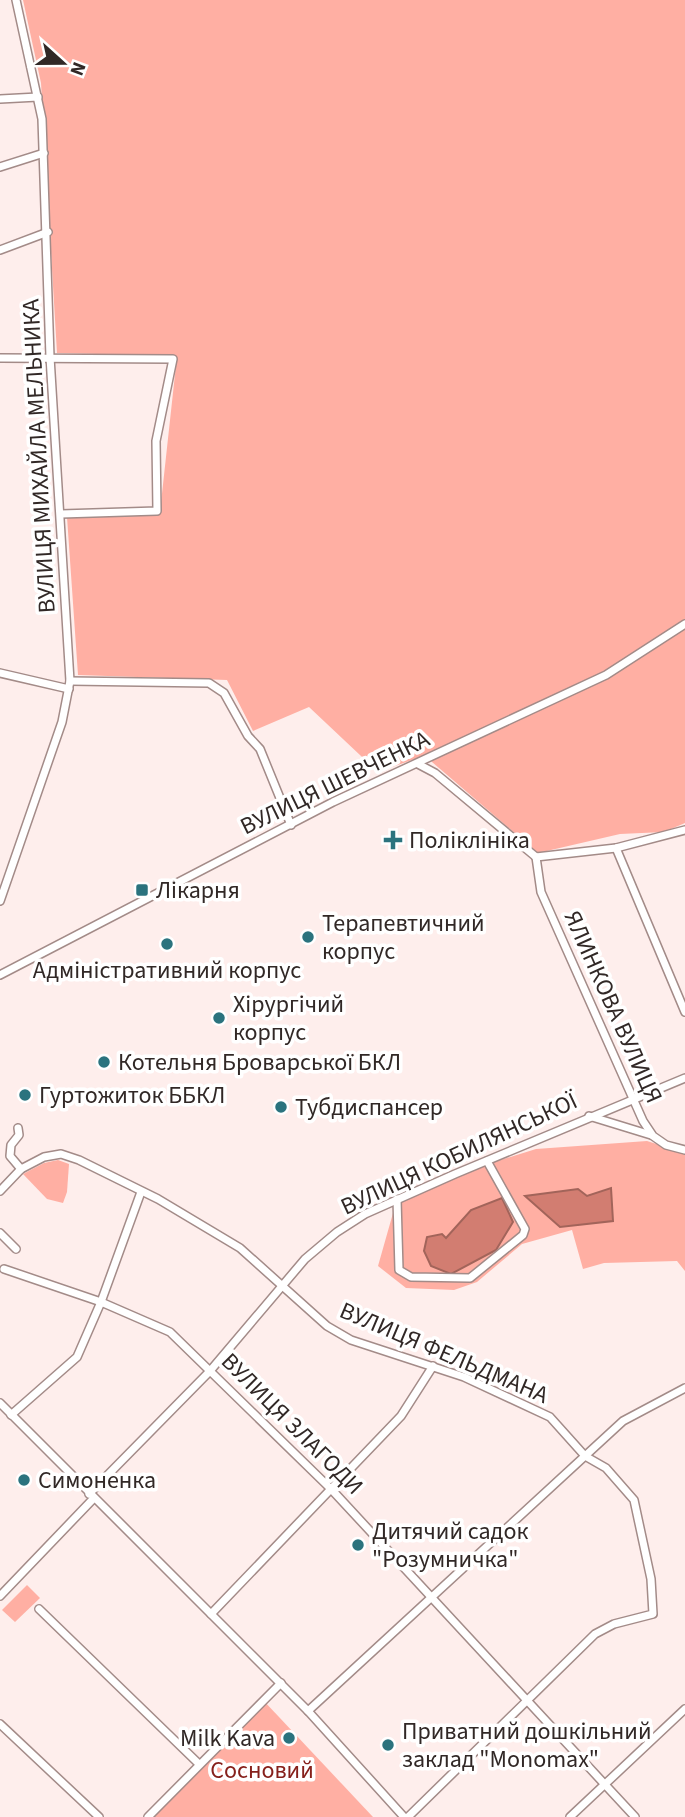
<svg xmlns="http://www.w3.org/2000/svg" width="685" height="1817" font-family="'Source Sans 3',sans-serif">
<rect width="100%" height="100%" fill="#feeeec"/>
<g fill="#ffafa3" fill-rule="evenodd">
<path d="M23,0H685V823L664,832L620,834L538,853L432,762L429,754L378,772L309,707L253,731L227,680L78,675L67,517L160,512L177,356L57,353L41,83Z"/>
<path d="M647,1141L685,1153V1271L677,1261L604,1263L583,1269L572,1230L522,1244L477,1282L454,1290L406,1288L378,1266L397,1199L455,1174L536,1149ZM610,1188L613,1221L560,1227L587,1196Z"/>
<path d="M58,1160L69,1164L67,1192L63,1203L47,1199L23,1174L44,1163Z"/>
<path d="M27,1585L40,1598L15,1622L2,1610Z"/>
<path d="M263,1700L373,1817H149Z"/>
</g>
<g fill="#d27d71" stroke="#a2645a" stroke-width="2">
<path d="M611,1188L613,1221L560,1227L525,1196L578,1189L587,1196Z"/>
<path d="M502,1198L513,1222L496,1250L451,1274L431,1266L424,1251L427,1237L442,1234L446,1238L471,1210Z"/>
</g>
<g fill="none" stroke-linecap="round" stroke-linejoin="round">
<g stroke="#a38b88" stroke-width="10">
<g id="minor">
<path d="M0,99L38,97"/>
<path d="M0,167L44,153"/>
<path d="M0,250L48,232"/>
<path d="M0,358L173,359L156,441L157,511L61,514"/>
<path d="M0,673L69,689"/>
<path d="M70,681L209,683L224,693L248,736L260,749L291,825"/>
<path d="M418,764L435,773L536,857"/>
<path d="M616,848L685,1012"/>
<path d="M536,857L541,892L643,1121L653,1136L666,1145L685,1150"/>
<path d="M536,857L616,848L685,830"/>
<path d="M0,901L62,722L70,681L50,357L42,119L16,0"/>
<path d="M0,975L333,802L606,675L685,624"/>
<path d="M589,1116L651,1135"/>
<path d="M18,1128L19,1135L11,1145L10,1156L21,1169"/>
<path d="M0,1191L21,1169L44,1157L61,1154L79,1160L158,1199L240,1248L327,1326L351,1340L464,1377L550,1417L585,1456L606,1468L634,1500L651,1579L653,1614L614,1624L595,1634L408,1817"/>
<path d="M397,1199L399,1270L411,1277L470,1278L523,1235L525,1229L487,1161"/>
<path d="M0,1233L16,1249"/>
<path d="M4,1269L101,1302L170,1332L332,1490L635,1817"/>
<path d="M0,1403L308,1711L404,1817"/>
<path d="M11,1415L77,1357L101,1302L141,1192"/>
<path d="M89,1494L210,1371L305,1259L337,1232L365,1214L455,1174L685,1078"/>
<path d="M0,1596L94,1498"/>
<path d="M39,1609L199,1764"/>
<path d="M211,1614L401,1416L433,1366"/>
<path d="M308,1711L623,1421L685,1388"/>
<path d="M0,1724L99,1817"/>
<path d="M148,1817L281,1683"/>
<path d="M570,1817L685,1709"/>
</g>
</g>
<use href="#minor" stroke="#fff" stroke-width="7"/>
</g>
<g fill="#2b737e" stroke="#fff" stroke-width="2.5">
<path d="M389.5 829.5h7v7h7v7h-7v7h-7v-7h-7v-7h7z"/>
<rect x="135" y="883" width="14" height="14" rx="3.5"/>
<circle cx="308" cy="937" r="7"/>
<circle cx="167" cy="944" r="7"/>
<circle cx="219" cy="1018" r="7"/>
<circle cx="104" cy="1062" r="7"/>
<circle cx="25" cy="1095" r="7"/>
<circle cx="281" cy="1107" r="7"/>
<circle cx="24" cy="1480" r="7"/>
<circle cx="358" cy="1545" r="7"/>
<circle cx="289" cy="1738" r="7"/>
<circle cx="388" cy="1745" r="7"/>
</g>
<g text-anchor="middle" dominant-baseline="central" stroke-width="7" stroke-linejoin="round" paint-order="stroke">
<g font-size="24" fill="#312826" stroke="#fff">
<text transform="translate(39 456) rotate(-93)">ВУЛИЦЯ МИХАЙЛА МЕЛЬНИКА</text>
<text transform="translate(335 783) rotate(-26)">ВУЛИЦЯ ШЕВЧЕНКА</text>
<text transform="translate(613 1007) rotate(66)">ЯЛИНКОВА ВУЛИЦЯ</text>
<text transform="translate(459 1154) rotate(-25)">ВУЛИЦЯ КОБИЛЯНСЬКОЇ</text>
<text transform="translate(444 1353) rotate(23)">ВУЛИЦЯ ФЕЛЬДМАНА</text>
<text transform="translate(292 1424) rotate(45)">ВУЛИЦЯ ЗЛАГОДИ</text>
</g>
<g font-size="24" fill="#312826" stroke="#fff" text-anchor="start">
<text x="409" y="840">Поліклініка</text>
<text x="156" y="890">Лікарня</text>
<text x="322" y="923">Терапевтичний<tspan x="322" dy="28">корпус</tspan></text>
<text x="167" y="970" text-anchor="middle">Адміністративний корпус</text>
<text x="233" y="1004">Хірургічий<tspan x="233" dy="28">корпус</tspan></text>
<text x="118" y="1062">Котельня Броварської БКЛ</text>
<text x="39" y="1095">Гуртожиток ББКЛ</text>
<text x="295" y="1107">Тубдиспансер</text>
<text x="38" y="1480">Симоненка</text>
<text x="372" y="1531">Дитячий садок<tspan x="372" dy="28">"Розумничка"</tspan></text>
<text x="402" y="1731">Приватний дошкільний<tspan x="402" dy="28">заклад "Monomax"</tspan></text>
<text x="275" y="1738" text-anchor="end">Milk Kava</text>
</g>
<g font-size="24" fill="#86201b" stroke="#fff">
<text x="262" y="1770">Сосновий</text>
</g>
</g>
<g transform="translate(63 63) rotate(111)" stroke="#ffffff" stroke-width="5" paint-order="stroke">
<path d="M0-5L12 26L0 18L-12 26Z" fill="#312826"/>
<text y="-10" font-size="19" font-weight="bold" text-anchor="middle" fill="#312826">N</text>
</g>
</svg>
